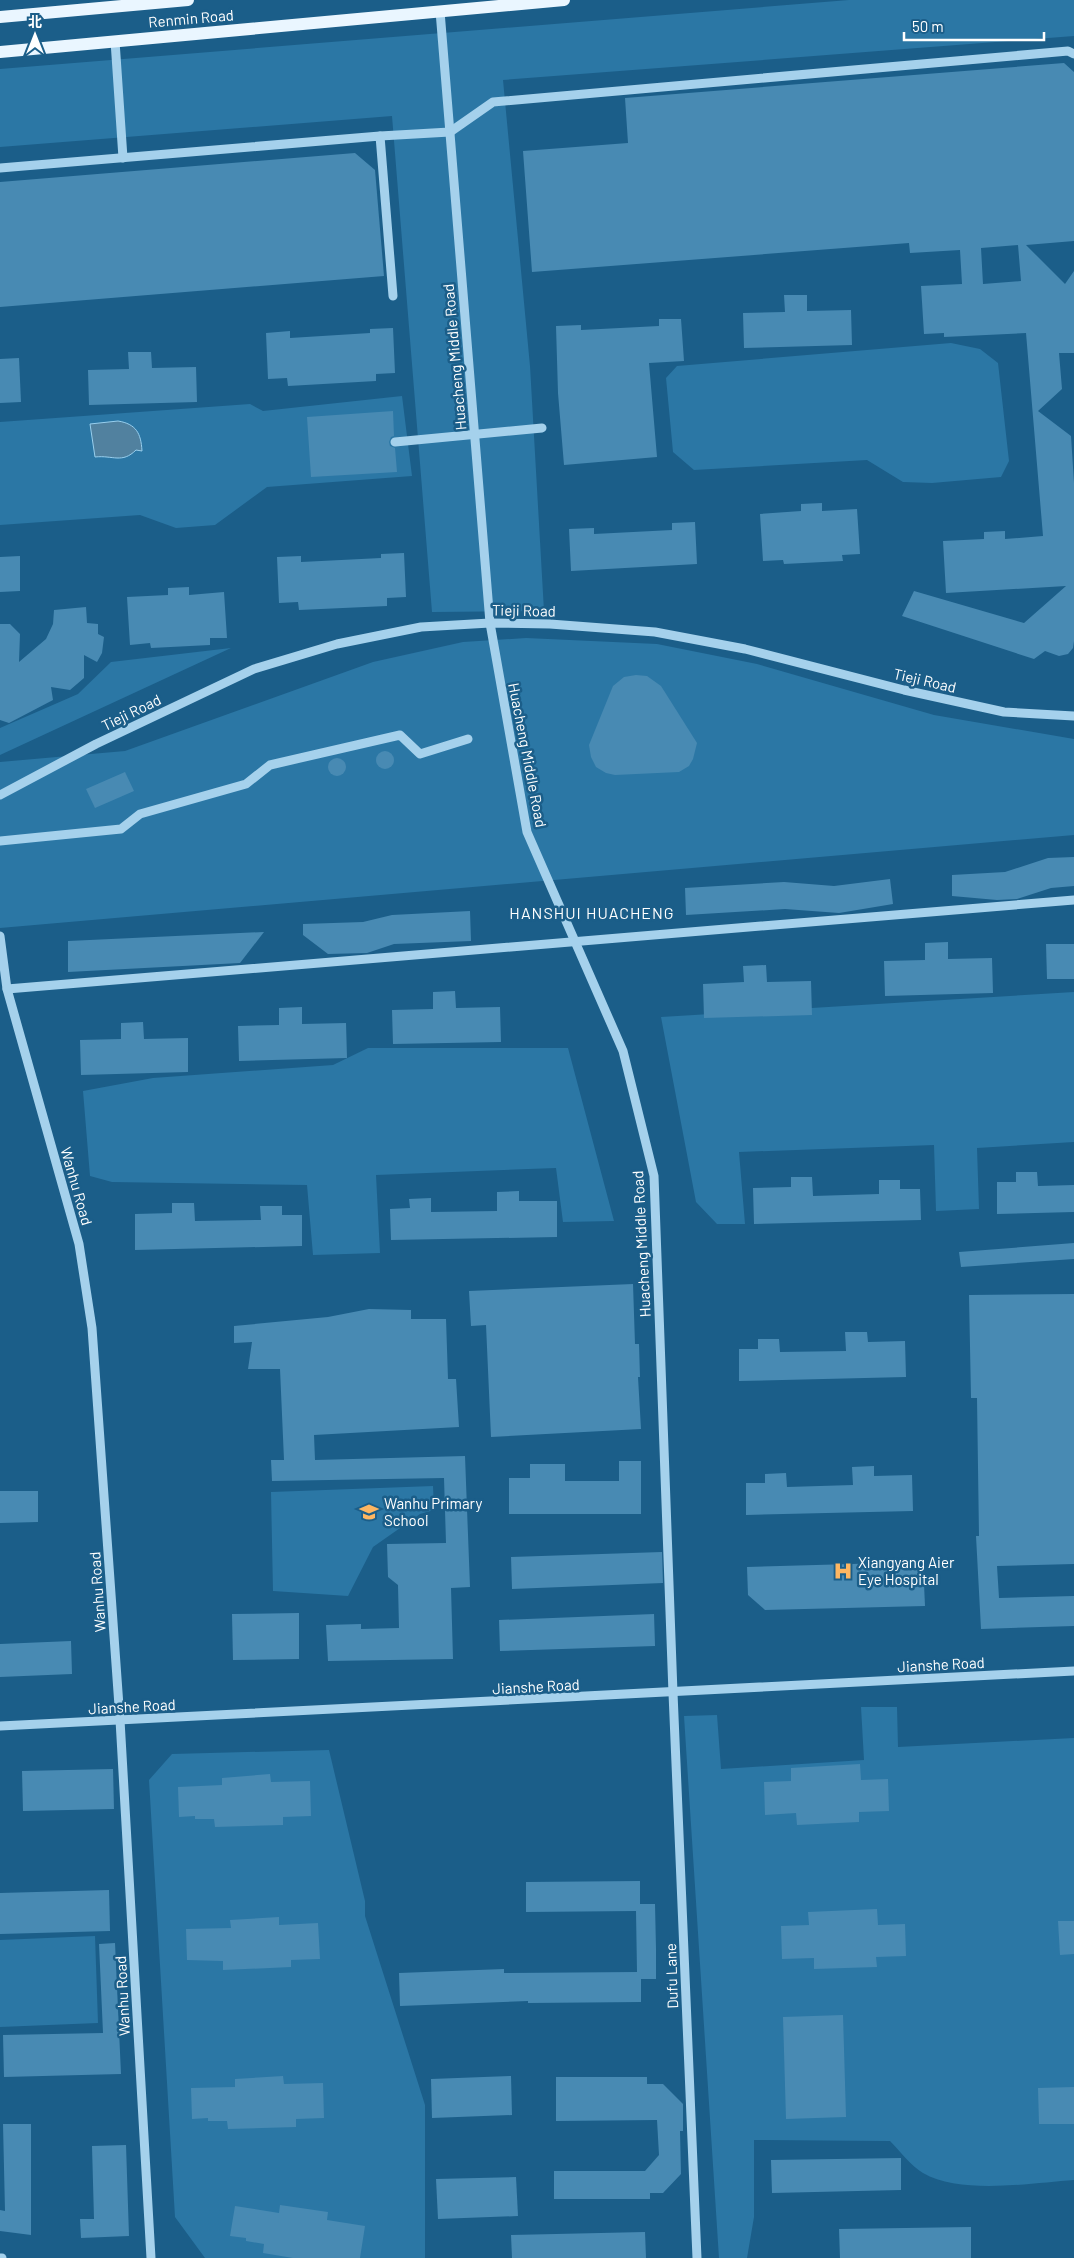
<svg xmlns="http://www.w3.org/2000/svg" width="1074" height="2258" font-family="Barlow,'Noto Sans SC',sans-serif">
<rect width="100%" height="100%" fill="#1b5e89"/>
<g fill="#2b77a5">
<path d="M849,0H1074V36L503,80L530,366L544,611L432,612L392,116L0,147V69Z"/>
<path d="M951,343L980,349L998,363L1009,461L1001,477L932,483L903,482L867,460L694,470L673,452L666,378L677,366Z"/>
<path d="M402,396L412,476L267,487L215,525L176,528L140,515L0,525V422L250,404L263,411Z"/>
<path d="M526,638L657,644L757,664L934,715L1074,739V835L0,928V762L125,751L373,662L463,642Z"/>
<path d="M231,648L0,755V728L78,694L111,662Z"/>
<path d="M1074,992V1142L977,1148L979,1209L936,1211L934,1145L739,1152L745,1224H717L696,1202L661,1017Z"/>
<path d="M368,1048H568L614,1221L563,1222L556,1168L376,1175L380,1253L313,1255L307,1185L112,1182L90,1176L83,1091L153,1078L333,1065Z"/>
<path d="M433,1486L434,1510L420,1514L373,1547L348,1596L273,1591L271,1492Z"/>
<path d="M861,1707H897L898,1747L1074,1738V2180C1031,2183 961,2195 923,2173C911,2166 900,2151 890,2141L754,2140V2217L747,2258H719L684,1716L717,1715L721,1769L864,1760Z"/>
<path d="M329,1750L365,1901V1916L425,2105V2258H205L175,2217L149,1780L172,1754Z"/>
<path d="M95,1936L98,2023L0,2027V1940Z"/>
</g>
<path fill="#51819f" stroke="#98cfee" d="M118,421C136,424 141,433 142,451L136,450C122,464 113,455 95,457L90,424Z"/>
<g fill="#488ab3" fill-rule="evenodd">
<path d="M1064,63L1074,72V241L1026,245L1065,284L1074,271V353H1059L1062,389L1038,411L1071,436L1074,483V641L1073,648L1068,654L1059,656L1045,651L1034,659L902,616L914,591L1024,623L1066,586L946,593L943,541L984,539V532L1005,531V539L1043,536L1026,333L944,337V333L924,334L921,286L962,284L960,250L910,253L909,243L532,272L523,151L628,143L625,98ZM1018,245L1021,281L983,284L981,248Z"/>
<path d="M355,153L375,170L384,276L0,307V182Z"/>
<path d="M784,295H807V311L851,310L852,345L744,348L743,313L785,312Z"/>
<path d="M659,319H681L684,361L649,363L657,457L564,465L558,393L556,326L581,325V330L659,326Z"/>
<path d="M393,328L395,373L376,374V381L288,386L287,378L268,379L266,333L290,331V338L370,333V329Z"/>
<path d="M128,352H151L152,368L196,367L197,402L89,405L88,370L129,369Z"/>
<path d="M19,358L21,402L0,403V359Z"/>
<path d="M393,411L394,436L391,437L389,442L390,446L395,448L397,472L311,477L307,417Z"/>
<path d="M822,503V511L857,509L860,554L842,555L843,561L784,564L783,560L763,561L760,514L801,511V504Z"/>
<path d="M695,522L697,564L571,571L569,529L594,528V534L672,530V523Z"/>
<path d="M404,553L406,597L387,598V606L299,610L298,602L279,603L277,557L301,556V562L381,558V554Z"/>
<path d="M20,556V591L0,592V557Z"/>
<path d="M189,587V595L224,592L227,638H210V645L151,648L150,643L130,645L127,597L168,595V588Z"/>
<path d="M86,607L87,623L98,624V634L104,637L102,653L97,662L84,655V678L70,690L51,687L53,700L9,723L0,720V624H10L20,634L19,662L46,639L53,624L54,610Z"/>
<path d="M636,675L647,676L661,686L697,743L693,759L689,766L679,772L615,775L606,773L596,767L591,757L589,745L613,686L624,677Z"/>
<circle cx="385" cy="760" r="9"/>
<circle cx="337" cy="767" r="9"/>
<path d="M125,772L134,791L95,808L86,789Z"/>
<path d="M1074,857V886L1051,888L1017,899L997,900L952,896V875L1005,872L1048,858Z"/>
<path d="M890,879L893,904L839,913L785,909L686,915L685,888L784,882L834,886Z"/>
<path d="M470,911L471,941L394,944L367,953L328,954L303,935V924L363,922L392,915Z"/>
<path d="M264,932L240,963L68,972V941Z"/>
<path d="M948,942V959L992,958L993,993L885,996L884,961L925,960V943Z"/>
<path d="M1046,944H1074V979H1047Z"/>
<path d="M766,965L767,982L811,981L812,1015L704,1018L703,984L744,982L743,966Z"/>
<path d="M455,991L456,1008L500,1007L501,1042L393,1044L392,1010L433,1009V992Z"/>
<path d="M302,1007V1024L346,1023L347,1058L239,1061L238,1026L279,1025V1008Z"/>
<path d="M143,1022L144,1039L188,1038V1072L81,1075L80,1040L121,1039V1023Z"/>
<path d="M1016,1172H1037L1038,1186L1074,1185V1212L997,1214V1182H1016Z"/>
<path d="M791,1177H812L813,1196L879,1194V1180H900V1189H920L921,1220L754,1224L753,1188L791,1187Z"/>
<path d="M519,1191V1201H557V1237L391,1240L390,1209L410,1208L409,1199L431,1198V1212L497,1211V1192Z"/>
<path d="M172,1203H194L195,1221L261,1220L260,1206H282V1215H302V1246L135,1250V1214L172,1213Z"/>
<path d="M1074,1243V1259L961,1267L959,1252Z"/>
<path d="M633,1284L635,1344H639L640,1377H638L641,1429L491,1437L486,1325L471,1326L469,1291Z"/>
<path d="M1074,1294V1564L997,1566L999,1598L1074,1596V1626L981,1629L976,1536H979L977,1398H971L969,1295Z"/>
<path d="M369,1309L411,1310V1319H446L448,1379H456L459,1427L314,1435L315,1460L465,1456L470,1587L451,1588L453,1659L328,1661L326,1625L361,1624V1629L399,1628L398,1585L388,1577L387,1544L446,1543L444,1478L272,1481L271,1460H284L280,1369H248L252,1342L234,1343V1326L328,1317Z"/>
<path d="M845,1332H867L868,1342L905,1341L906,1377L739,1381V1349H758V1339H779L780,1352L846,1351Z"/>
<path d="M619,1461H641V1514H509V1478H530V1464H565V1481H619Z"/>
<path d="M874,1466V1476L912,1475L913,1511L746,1515V1483H765V1474L786,1473L787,1487L853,1485L852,1467Z"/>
<path d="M0,1491H38V1522L0,1523Z"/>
<path d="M662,1552L663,1583L512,1589L511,1557Z"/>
<path d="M923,1562L925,1606L765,1610L748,1595L747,1567Z"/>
<path d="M299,1613V1659L233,1660L232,1614Z"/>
<path d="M654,1614L655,1646L500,1651L499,1620Z"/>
<path d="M71,1641L72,1674L0,1677V1644Z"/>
<path d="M860,1764L861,1780L888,1779L889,1811L859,1812V1822L797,1825L796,1813L765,1815L764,1782L791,1781V1768Z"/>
<path d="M113,1769L114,1809L23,1811L22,1771Z"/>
<path d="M270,1774L271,1782L310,1781L311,1816L283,1817V1825L215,1827L214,1819H195V1816L179,1817L178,1787L222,1785V1778Z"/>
<path d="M640,1881V1904H655L656,1949V1979H641V2002L528,2003V2001L400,2006L399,1973L504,1969V1973L637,1972L636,1911L526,1912V1882Z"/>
<path d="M109,1890L110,1931L0,1934V1893Z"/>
<path d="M877,1909L878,1925L905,1924L906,1956L876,1957L877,1967L814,1969V1958L782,1959L781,1926L809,1925L808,1912Z"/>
<path d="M279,1917V1925L318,1923L320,1959L291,1960V1967L223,1970V1961L187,1960L186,1929L231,1928L230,1920Z"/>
<path d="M1058,1921H1074V1954L1060,1955Z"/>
<path d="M115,1943L121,2074L4,2077L3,2035L103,2033L99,1944Z"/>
<path d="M843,2015L846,2117L786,2119L783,2017Z"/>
<path d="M283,2076L284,2084L323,2083L324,2118L296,2119V2127L228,2129L227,2121H208V2118L192,2119L191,2088L235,2087V2079Z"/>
<path d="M511,2076L512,2115L432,2118L431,2079Z"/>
<path d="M556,2077H647V2084H663L683,2104V2131H680L681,2174L663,2193H650V2199H554V2171H645L659,2155L657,2120L556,2121Z"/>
<path d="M1074,2087V2124H1039L1038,2088Z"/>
<path d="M3,2124H31V2235L0,2231V2210L5,2211Z"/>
<path d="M126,2145L129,2236L81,2238L80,2219H94L92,2146Z"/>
<path d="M901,2158V2190L772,2193L771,2160Z"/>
<path d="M516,2177L518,2216L438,2219L436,2179Z"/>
<path d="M280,2205L328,2212L327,2220L365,2226L360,2258H293L263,2253L264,2244L246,2241V2238L230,2236L235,2206L279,2213Z"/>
<path d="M971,2227V2258H840L839,2229Z"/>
<path d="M645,2232L646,2258H512L511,2235Z"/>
</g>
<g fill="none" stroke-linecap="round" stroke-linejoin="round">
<g stroke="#a5d1ec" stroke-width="9">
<path d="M440,11L490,623L527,832L623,1051L654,1176L673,1693L697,2258"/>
<path d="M115,41L123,158"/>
<path d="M380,136L450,132L493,102L1068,51L1074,54"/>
<path d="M0,168L380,136L393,296"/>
<path d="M395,442L542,428"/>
<path d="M0,795L96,744L254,669L337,644L421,627L490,623L550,624L655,632L745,649L904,690L1004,712L1074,716"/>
<path d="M0,841L121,829L140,814L246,784L270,765L400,735L420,754L468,739"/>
<path d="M0,936L7,989L79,1244L92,1328L120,1720L151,2258"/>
<path d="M7,989L1074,900"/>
<path d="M0,1726L1074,1671"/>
<path d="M0,2258H2"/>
</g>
<g stroke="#eaf6ff" stroke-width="12">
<path d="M0,17L188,0"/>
<path d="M0,52L564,0"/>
</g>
</g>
<defs>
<g id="school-bare" transform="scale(1.5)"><path d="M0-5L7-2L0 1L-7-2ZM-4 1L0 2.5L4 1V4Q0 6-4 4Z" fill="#fdb662" stroke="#1b5e89" stroke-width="2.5" paint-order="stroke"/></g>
<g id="hospital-bare" transform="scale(1.5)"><path d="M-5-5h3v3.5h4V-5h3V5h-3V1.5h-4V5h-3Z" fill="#fdb662" stroke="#1b5e89" stroke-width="2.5" paint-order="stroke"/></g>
</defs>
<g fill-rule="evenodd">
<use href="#school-bare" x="369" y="1512"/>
<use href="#hospital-bare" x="843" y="1571"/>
</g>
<g text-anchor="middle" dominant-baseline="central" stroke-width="5" stroke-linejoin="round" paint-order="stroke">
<g font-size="15" fill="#fff" stroke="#1b5e89">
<text transform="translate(191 18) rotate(-5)">Renmin Road</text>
<text transform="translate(454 357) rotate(-95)">Huacheng Middle Road</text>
<text transform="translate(524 610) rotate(1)">Tieji Road</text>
<text transform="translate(925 680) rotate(13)">Tieji Road</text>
<text transform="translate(131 712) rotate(-26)">Tieji Road</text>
<text transform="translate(528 755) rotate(79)">Huacheng Middle Road</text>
<text transform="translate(77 1186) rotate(74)">Wanhu Road</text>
<text transform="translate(641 1244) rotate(-93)">Huacheng Middle Road</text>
<text transform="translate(97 1592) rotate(-94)">Wanhu Road</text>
<text transform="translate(941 1664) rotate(-3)">Jianshe Road</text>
<text transform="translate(536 1686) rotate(-3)">Jianshe Road</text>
<text transform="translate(132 1706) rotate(-3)">Jianshe Road</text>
<text transform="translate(671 1976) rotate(-92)">Dufu Lane</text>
<text transform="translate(122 1996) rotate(-93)">Wanhu Road</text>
</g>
<g font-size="15" fill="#fff" stroke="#1b5e89" text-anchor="start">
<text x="384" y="1503">Wanhu Primary<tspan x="384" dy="17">School</tspan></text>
<text x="858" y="1562">Xiangyang Aier<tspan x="858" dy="17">Eye Hospital</tspan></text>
</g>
<g font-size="16" letter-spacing="1" fill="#fff" stroke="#1b5e89">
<text x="592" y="912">HANSHUI HUACHENG</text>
</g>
</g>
<g transform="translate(35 35)" stroke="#1b5e89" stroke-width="4" paint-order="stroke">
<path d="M0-4L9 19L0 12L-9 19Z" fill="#ffffff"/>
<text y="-8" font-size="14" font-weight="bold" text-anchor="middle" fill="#ffffff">北</text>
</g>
<path d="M904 32v8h140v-8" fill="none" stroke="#ffffff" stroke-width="2.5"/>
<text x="912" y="32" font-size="15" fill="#ffffff" stroke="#1b5e89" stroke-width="4" paint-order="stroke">50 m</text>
</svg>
